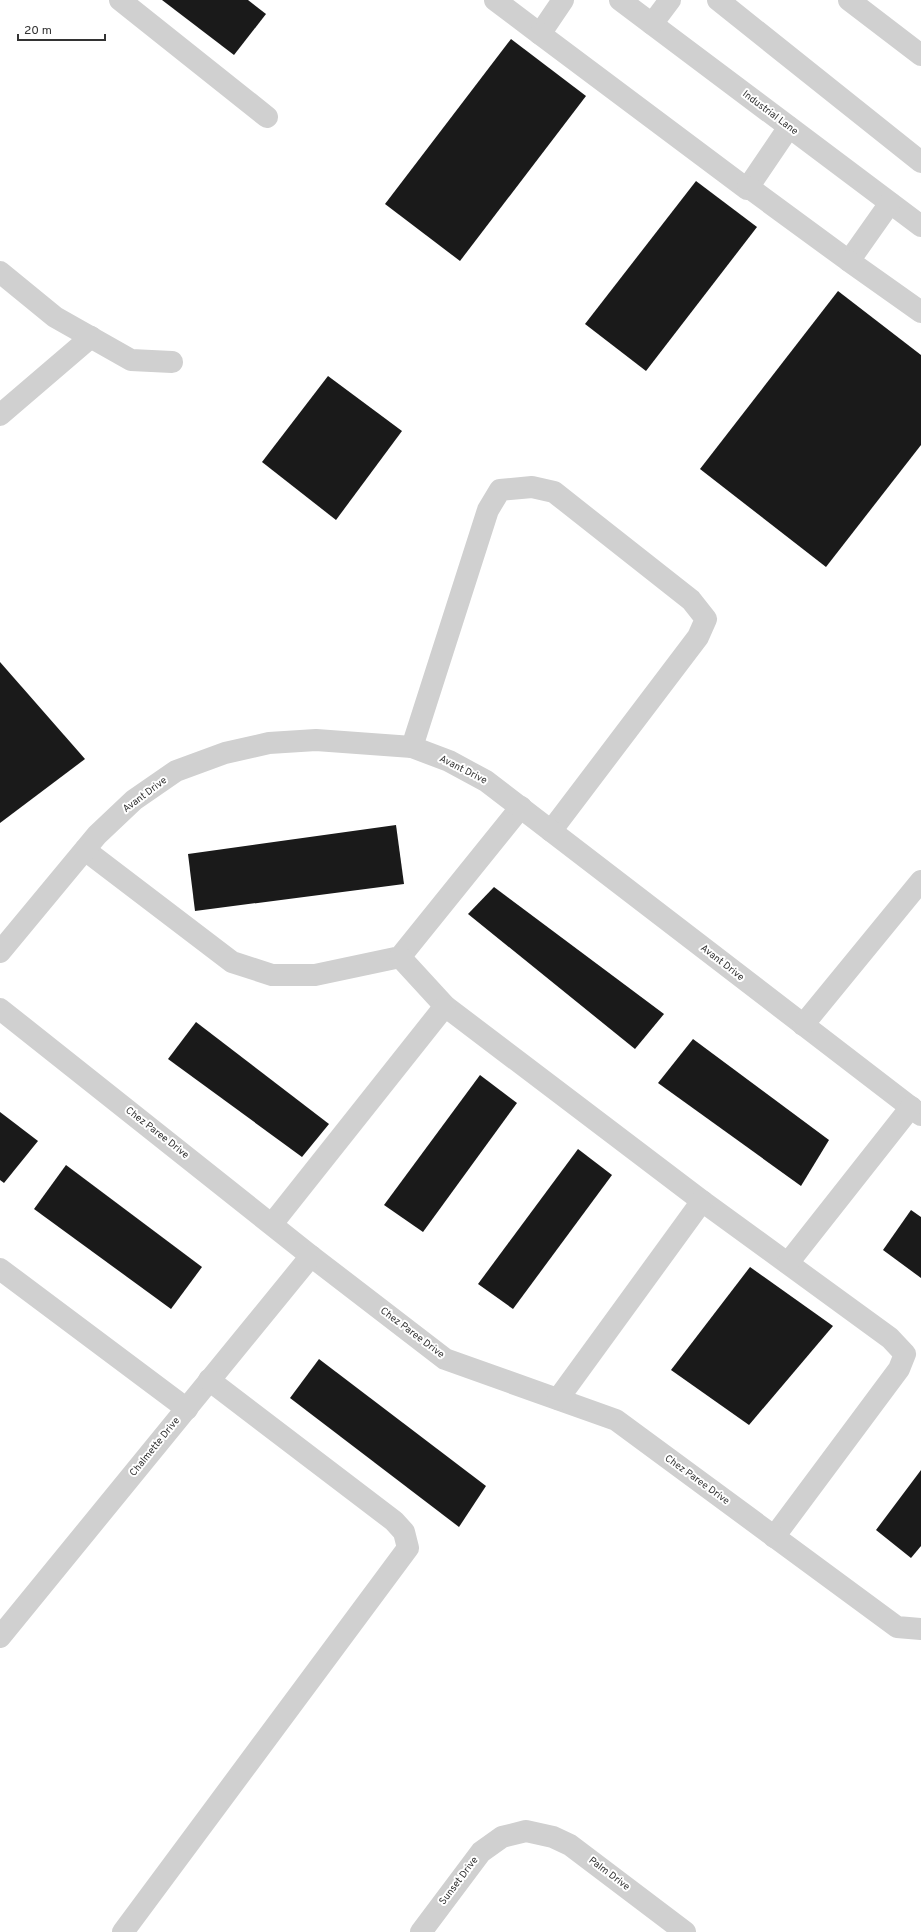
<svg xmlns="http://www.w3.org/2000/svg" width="921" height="1932" font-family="Overpass,sans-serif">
<rect width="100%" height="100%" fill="#fff"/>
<g fill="#1a1a1a">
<path d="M162,0H248L266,14L234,55Z"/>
<path d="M511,39L586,96L460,261L385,204Z"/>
<path d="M696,181L757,227L646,371L585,324Z"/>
<path d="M838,291L921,355V445L826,567L700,469Z"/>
<path d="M328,376L402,431L336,520L262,462Z"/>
<path d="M0,662L85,759L0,823Z"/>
<path d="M396,825L404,884L195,911L188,854Z"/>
<path d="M494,887L664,1014L635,1049L468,914Z"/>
<path d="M196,1022L329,1124L302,1157L168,1059Z"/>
<path d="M693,1039L829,1140L801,1186L658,1083Z"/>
<path d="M480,1075L517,1103L423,1232L384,1205Z"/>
<path d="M0,1112L38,1141L4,1183L0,1180Z"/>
<path d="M578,1149L612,1175L513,1309L478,1284Z"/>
<path d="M66,1165L202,1267L171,1309L34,1209Z"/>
<path d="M911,1210L921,1217V1278L883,1250Z"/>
<path d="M750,1267L833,1326L749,1425L671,1370Z"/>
<path d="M319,1359L486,1486L459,1527L290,1398Z"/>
<path d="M921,1470V1546L911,1558L876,1530Z"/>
</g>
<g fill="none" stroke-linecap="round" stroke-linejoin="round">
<g stroke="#d0d0d0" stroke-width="22">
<path d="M120,0L267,117"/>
<path d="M495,0L540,34L563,0"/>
<path d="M620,0L921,226"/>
<path d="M718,0L921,162"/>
<path d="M849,0L921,55"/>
<path d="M652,24L670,0"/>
<path d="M540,34L747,189L789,127"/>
<path d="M748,187L849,261L890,203"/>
<path d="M849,261L921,312"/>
<path d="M0,272L55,317L131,360L172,362"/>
<path d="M0,415L91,337"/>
<path d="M412,747L488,510L500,490L532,487L554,492L691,600L706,619L698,637L551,831"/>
<path d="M85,850L232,962L272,975H315L400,957L521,807"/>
<path d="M0,952L97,835L134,800L176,771L225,753L269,743L316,740L412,747L449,761L486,781L921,1115"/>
<path d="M400,957L445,1006L702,1201L890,1338L905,1354L899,1369L774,1537"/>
<path d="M0,1009L311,1256L445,1359L616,1420L897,1627L921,1629"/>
<path d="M803,1025L921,881"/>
<path d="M272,1224L445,1006"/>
<path d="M788,1263L911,1107"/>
<path d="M0,1269L187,1409"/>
<path d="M558,1399L702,1201"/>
<path d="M0,1637L311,1256"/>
<path d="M123,1932L408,1548L404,1532L394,1521L209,1380"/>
<path d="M421,1932L481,1852L502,1837L526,1831L553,1837L570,1845L685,1932"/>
</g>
</g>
<g text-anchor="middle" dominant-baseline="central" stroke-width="4" stroke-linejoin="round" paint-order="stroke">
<g font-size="10" fill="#333" stroke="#fff">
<text transform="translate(770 113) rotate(37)">Industrial Lane</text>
<text transform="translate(463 770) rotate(27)">Avant Drive</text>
<text transform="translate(145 795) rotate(-37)">Avant Drive</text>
<text transform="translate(722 963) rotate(38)">Avant Drive</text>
<text transform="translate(157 1133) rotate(38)">Chez Paree Drive</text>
<text transform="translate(412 1333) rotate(37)">Chez Paree Drive</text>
<text transform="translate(155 1447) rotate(-51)">Chalmette Drive</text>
<text transform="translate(697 1480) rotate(36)">Chez Paree Drive</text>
<text transform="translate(609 1874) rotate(37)">Palm Drive</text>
<text transform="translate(459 1881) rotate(-53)">Sunset Drive</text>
</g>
</g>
<path d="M18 34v6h87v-6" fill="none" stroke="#333333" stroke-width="2"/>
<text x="24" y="34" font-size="12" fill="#333333" stroke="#ffffff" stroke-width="3" paint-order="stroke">20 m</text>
</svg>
